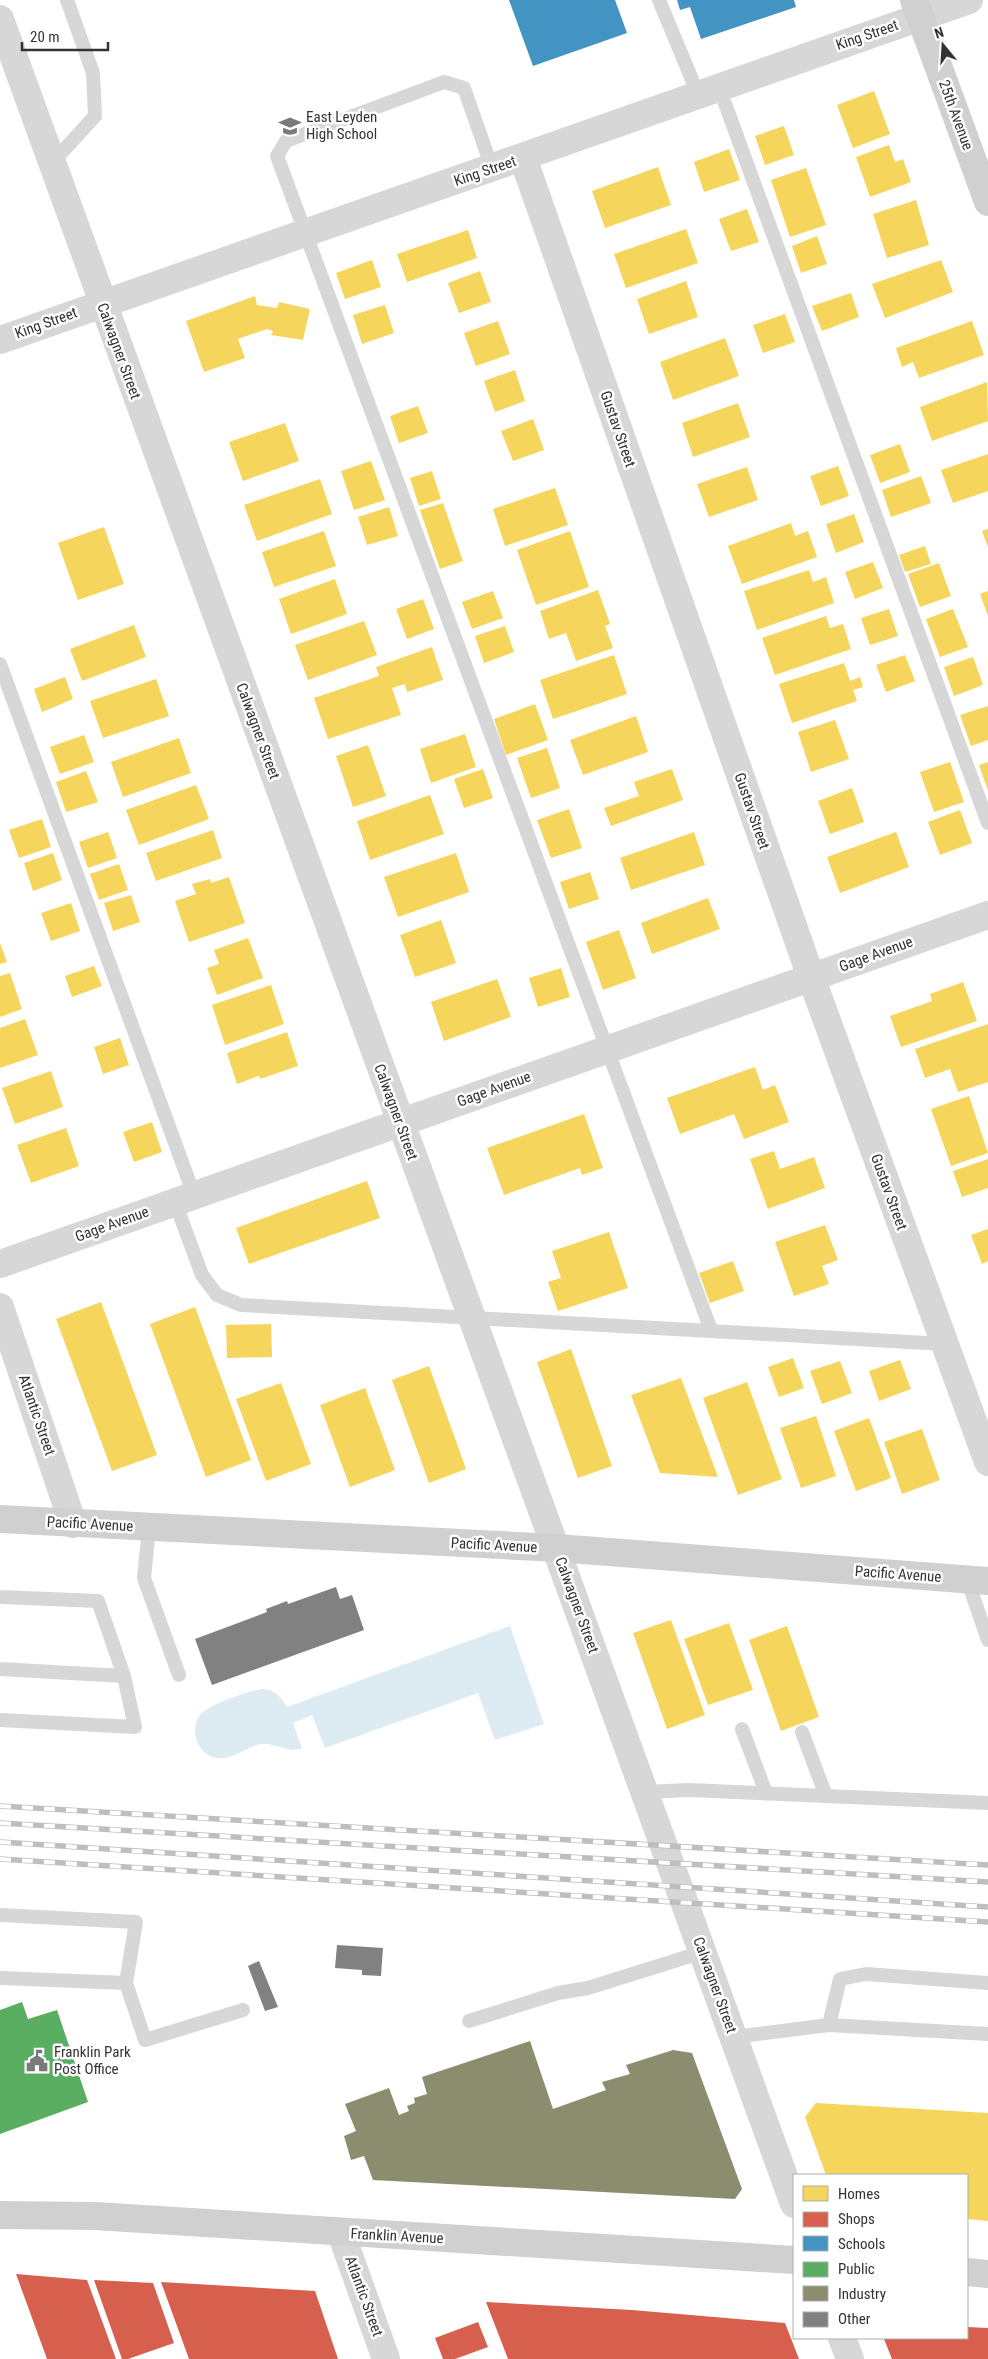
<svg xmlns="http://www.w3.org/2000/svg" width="988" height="2359" font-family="'Roboto Condensed',sans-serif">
<rect width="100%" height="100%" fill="#fff"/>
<path fill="#ddebf3" d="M510,1626L544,1724L495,1740L478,1693L325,1748L312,1715L293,1723L302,1748C287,1754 276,1742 261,1744C249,1746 238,1756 225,1758C201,1762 186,1732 201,1714C208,1705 252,1689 264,1689C275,1690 282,1698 287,1707Z"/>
<g fill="#f6d55c">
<path d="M874,91L890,134L853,148L837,105Z"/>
<path d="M784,126L794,155L765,165L755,136Z"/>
<path d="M889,145L895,162L903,159L911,182L870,197L856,157Z"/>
<path d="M729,149L740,180L704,192L694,162Z"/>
<path d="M658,167L671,205L605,228L592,191Z"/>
<path d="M806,168L826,225L790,237L771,180Z"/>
<path d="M916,200L929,245L887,258L873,214Z"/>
<path d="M747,209L759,242L731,251L719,219Z"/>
<path d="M686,229L698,263L626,288L614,254Z"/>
<path d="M468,230L477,258L407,282L397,254Z"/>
<path d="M817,236L827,264L801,273L792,246Z"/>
<path d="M372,260L381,287L345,299L336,273Z"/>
<path d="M941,260L953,292L885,318L872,284Z"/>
<path d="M480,271L491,302L459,313L448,283Z"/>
<path d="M686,281L698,317L649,334L637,299Z"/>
<path d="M851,293L859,317L822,331L812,306Z"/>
<path d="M255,296L257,305L277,308L279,302L310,309L303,340L271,335L273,331L267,329L238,339L245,358L204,372L186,321Z"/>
<path d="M385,305L394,333L362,344L353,315Z"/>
<path d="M785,314L795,342L763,353L753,325Z"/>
<path d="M498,321L510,354L476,366L464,333Z"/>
<path d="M972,321L984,355L919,378L913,362L902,367L896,348Z"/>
<path d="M725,338L739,376L673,400L660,362Z"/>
<path d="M515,370L525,401L495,412L484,381Z"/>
<path d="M987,382L988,421L932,441L920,407Z"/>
<path d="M738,403L750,437L693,457L682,423Z"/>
<path d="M418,406L428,433L399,443L390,416Z"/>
<path d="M533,419L544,450L513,461L501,431Z"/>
<path d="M285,423L299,461L243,481L229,442Z"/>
<path d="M900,444L910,472L880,483L870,455Z"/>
<path d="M988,454V491L953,503L941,470Z"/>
<path d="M371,461L385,500L354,510L341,471Z"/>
<path d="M838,466L849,496L821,506L810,476Z"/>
<path d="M747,467L758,500L709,517L697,484Z"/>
<path d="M432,471L441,499L419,506L410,478Z"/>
<path d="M921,476L931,503L891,517L882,490Z"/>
<path d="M320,479L332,514L257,541L244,505Z"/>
<path d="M555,488L568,525L505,546L493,509Z"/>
<path d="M443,503L463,561L440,569L420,510Z"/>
<path d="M389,507L398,536L367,545L358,517Z"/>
<path d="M854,514L864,542L836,553L826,524Z"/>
<path d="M791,523L795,536L808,531L817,557L742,584L728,546Z"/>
<path d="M104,527L124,584L78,600L58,543Z"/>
<path d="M988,529V547L982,531Z"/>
<path d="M324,531L336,566L274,587L262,552Z"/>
<path d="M570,531L589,587L536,605L517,550Z"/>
<path d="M925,546L931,564L905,572L899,555Z"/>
<path d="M873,562L883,588L855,599L845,572Z"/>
<path d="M939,563L951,596L920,607L908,574Z"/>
<path d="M809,570L813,582L826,577L834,603L757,630L744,591Z"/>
<path d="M335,579L347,614L291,634L279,599Z"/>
<path d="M598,590L610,624L605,626L613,648L576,661L566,633L549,639L540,611Z"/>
<path d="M493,591L503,618L472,629L462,602Z"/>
<path d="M988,591V616L980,594Z"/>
<path d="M423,599L434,629L407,639L396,609Z"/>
<path d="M889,609L898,636L870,645L861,618Z"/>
<path d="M953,609L968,647L940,657L926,619Z"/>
<path d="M826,616L830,628L843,624L851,649L775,675L762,638Z"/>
<path d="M364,621L377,655L308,680L295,645Z"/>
<path d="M134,625L146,657L82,681L70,649Z"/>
<path d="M505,626L514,652L484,663L475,636Z"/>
<path d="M432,647L443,680L407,692L405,684L392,688L401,715L328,739L314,698L379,676L376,667Z"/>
<path d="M614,655L627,694L553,719L540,680Z"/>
<path d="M905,655L915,681L886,692L876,665Z"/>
<path d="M973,657L983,685L954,696L944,667Z"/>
<path d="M844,663L850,681L860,677L863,687L853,690L857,701L792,723L779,684Z"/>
<path d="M65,677L73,699L42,712L34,689Z"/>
<path d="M156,679L169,716L103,738L90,701Z"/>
<path d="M535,704L548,740L506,755L494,719Z"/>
<path d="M988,706V740L971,746L960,715Z"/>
<path d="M636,716L648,752L583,775L570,740Z"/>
<path d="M835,720L849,759L811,772L798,732Z"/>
<path d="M465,734L476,767L431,783L420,749Z"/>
<path d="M84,735L94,762L60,774L50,747Z"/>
<path d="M179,738L191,773L123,797L111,762Z"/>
<path d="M368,745L386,796L353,807L336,756Z"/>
<path d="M547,748L560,788L531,798L517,758Z"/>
<path d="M950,762L964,802L934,812L920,772Z"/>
<path d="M988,762V791L979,765Z"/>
<path d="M483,769L493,798L464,808L454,779Z"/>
<path d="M672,769L683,800L611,826L604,808L639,796L634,782Z"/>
<path d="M86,771L98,802L66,812L56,782Z"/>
<path d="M196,785L209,819L139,845L126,810Z"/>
<path d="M852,788L864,822L830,834L818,801Z"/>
<path d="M430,795L444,834L370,860L357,821Z"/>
<path d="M569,809L582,848L551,858L537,820Z"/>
<path d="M960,810L972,843L940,855L928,822Z"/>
<path d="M42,819L51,847L19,858L9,830Z"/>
<path d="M213,830L222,858L156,881L146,853Z"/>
<path d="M108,832L117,858L88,868L79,842Z"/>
<path d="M694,832L705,865L631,890L620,858Z"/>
<path d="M896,832L909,867L840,893L827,857Z"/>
<path d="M53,853L62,880L33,891L24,863Z"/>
<path d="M456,853L469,892L398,917L384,877Z"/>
<path d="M119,864L128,890L99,900L90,874Z"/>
<path d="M590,872L599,899L569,909L560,882Z"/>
<path d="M229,877L245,923L189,942L175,901L196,894L192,884L210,879L211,883Z"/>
<path d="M131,895L140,922L113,931L104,903Z"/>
<path d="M708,898L720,929L652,954L641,923Z"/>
<path d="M71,903L80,931L51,941L41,913Z"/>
<path d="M441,920L456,963L415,977L400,935Z"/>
<path d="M619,930L636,978L603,990L586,942Z"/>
<path d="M248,938L263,978L217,995L207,968L219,964L214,950Z"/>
<path d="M0,943L7,962L0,964Z"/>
<path d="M94,966L102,986L72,997L65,976Z"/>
<path d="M561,968L570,997L538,1007L529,978Z"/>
<path d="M10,973L22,1009L0,1017V976Z"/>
<path d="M497,979L511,1017L444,1041L431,1002Z"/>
<path d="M963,982L977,1021L901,1047L890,1016L932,1001L930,994Z"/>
<path d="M271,985L284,1024L225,1045L212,1005Z"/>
<path d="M25,1019L38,1055L0,1068V1028Z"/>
<path d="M988,1024V1082L958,1092L950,1069L925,1078L915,1049Z"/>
<path d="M287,1032L298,1066L260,1079L259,1076L237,1084L227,1053Z"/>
<path d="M120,1038L129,1065L103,1074L94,1047Z"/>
<path d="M755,1067L763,1090L775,1085L789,1122L744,1139L734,1114L680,1134L667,1098Z"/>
<path d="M51,1071L63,1107L15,1124L2,1088Z"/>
<path d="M969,1096L988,1153L951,1166L931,1109Z"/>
<path d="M584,1114L603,1168L582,1175L580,1168L504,1195L487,1148Z"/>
<path d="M152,1122L162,1152L134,1162L123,1132Z"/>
<path d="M66,1128L79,1166L31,1183L17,1145Z"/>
<path d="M774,1151L780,1169L814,1157L825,1188L768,1209L750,1159Z"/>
<path d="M988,1159V1188L962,1197L953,1171Z"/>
<path d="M367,1181L380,1218L249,1264L236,1228Z"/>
<path d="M825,1225L838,1260L822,1266L829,1284L794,1296L775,1242Z"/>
<path d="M988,1229V1261L982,1264L971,1235Z"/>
<path d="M609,1232L628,1288L558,1311L548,1282L561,1278L552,1251Z"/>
<path d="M733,1261L744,1291L710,1303L699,1273Z"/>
<path d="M101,1302L157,1455L112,1471L56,1319Z"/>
<path d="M195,1307L251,1460L206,1477L150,1324Z"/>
<path d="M271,1324L272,1357L227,1358L226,1325Z"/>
<path d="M571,1349L612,1466L578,1478L537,1362Z"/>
<path d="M793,1358L804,1388L779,1397L768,1367Z"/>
<path d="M900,1360L911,1389L879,1401L869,1371Z"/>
<path d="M840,1361L852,1393L822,1404L810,1371Z"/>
<path d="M429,1366L466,1469L429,1483L392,1380Z"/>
<path d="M681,1378L718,1477L660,1473L631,1395Z"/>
<path d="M747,1382L782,1479L738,1495L703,1398Z"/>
<path d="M281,1383L311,1464L266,1481L236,1399Z"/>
<path d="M365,1388L395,1470L350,1487L320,1405Z"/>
<path d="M816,1416L836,1476L801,1488L780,1428Z"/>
<path d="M869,1418L891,1478L856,1491L834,1431Z"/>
<path d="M922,1429L940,1480L902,1494L884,1442Z"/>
<path d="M671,1620L705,1715L667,1729L633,1633Z"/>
<path d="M729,1623L753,1690L708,1705L684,1639Z"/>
<path d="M787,1626L819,1717L781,1731L749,1640Z"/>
<path d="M816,2103L988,2113V2221L967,2219V2175H826L805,2117Z"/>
</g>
<g fill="#d6604d">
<path d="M16,2274L87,2280L116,2359H47Z"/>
<path d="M94,2280L153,2283L174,2343L128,2359H122Z"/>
<path d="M161,2282L315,2291L338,2359H189Z"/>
<path d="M486,2302L632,2310L785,2323L799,2359H508Z"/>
<path d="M478,2322L488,2347L455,2359H443L435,2338Z"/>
<path d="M967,2327L988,2328V2359H892L884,2339L967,2338Z"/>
</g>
<g fill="#4393c3">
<path d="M509,0H615L627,33L533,66Z"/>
<path d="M677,0H794L796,7L701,39L690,7L680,10Z"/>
</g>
<path fill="#5aae61" d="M22,2002L28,2019L57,2010L88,2102L0,2134V2010Z"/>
<path fill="#8c8c6e" d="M530,2041L553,2109L606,2090L602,2082L630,2074L626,2065L673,2050L692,2053L742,2189L735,2199L373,2180L364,2156L351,2160L344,2136L356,2131L345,2104L389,2088L399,2115L409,2111L407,2106L415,2103L414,2098L427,2094L422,2077Z"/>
<g fill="#818181">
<path d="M336,1587L340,1599L352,1595L364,1630L212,1685L195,1639L267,1612L266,1609L287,1601L288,1604Z"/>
<path d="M337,1945L383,1948L381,1976L362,1975V1970L335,1968Z"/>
<path d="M259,1961L278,2007L265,2011L248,1966Z"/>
</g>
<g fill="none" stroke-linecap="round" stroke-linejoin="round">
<g stroke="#d7d7d7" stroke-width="14">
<path d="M659,0L698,94"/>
<path d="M719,87L988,823"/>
<path d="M52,163L95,116L93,73L67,0"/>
<path d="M492,168L464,88L444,82L286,141L277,156L711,1330"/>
<path d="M0,664L194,1195"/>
<path d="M175,1202L202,1275L217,1295L241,1305L945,1344"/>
<path d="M149,1528L144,1578L179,1675"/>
<path d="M967,1579L988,1640"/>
<path d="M0,1597L98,1601L124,1676L135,1727L0,1720"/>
<path d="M0,1669L124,1676"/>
<path d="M742,1729L766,1793"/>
<path d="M802,1732L826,1796"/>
<path d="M645,1792L689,1790L988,1803"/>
<path d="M0,1915L136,1922L126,1983L145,2040L243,2010"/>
<path d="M0,1978L126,1983"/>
<path d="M469,2021L558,1993L588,1988L703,1952"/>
<path d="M829,2025L988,2034"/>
<path d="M734,2037L829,2025L840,1979L866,1974L988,1983"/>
</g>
<g stroke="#d7d7d7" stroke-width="28">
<path d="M0,19L794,2204"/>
<path d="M523,158L811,977L988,1462"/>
<path d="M0,340L969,0"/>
<path d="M0,1264L988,915"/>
<path d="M0,1307L73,1524"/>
<path d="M341,2233L386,2359"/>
<path d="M842,2338L850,2359"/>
</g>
<g stroke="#d0d0d0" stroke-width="28">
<path d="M914,0L988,202"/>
<path d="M0,1519L557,1548L988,1581"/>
<path d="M0,2215L95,2216L794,2260"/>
<path d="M967,2272L988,2274"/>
</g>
<g stroke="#bebebe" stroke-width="5.5">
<g id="rail">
<path d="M0,1806L988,1865"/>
<path d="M0,1823L988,1882"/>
<path d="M0,1842L988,1907"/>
<path d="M0,1859L988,1922"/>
</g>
</g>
<use href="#rail" stroke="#fff" stroke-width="4" stroke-dasharray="11" stroke-linecap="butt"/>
</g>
<defs>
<g id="school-bare" transform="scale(1.725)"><path d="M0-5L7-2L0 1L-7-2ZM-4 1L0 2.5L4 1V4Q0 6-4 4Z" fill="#7a7a7a" stroke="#fff" stroke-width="2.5" paint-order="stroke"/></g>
<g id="civic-bare" transform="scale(1.725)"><path d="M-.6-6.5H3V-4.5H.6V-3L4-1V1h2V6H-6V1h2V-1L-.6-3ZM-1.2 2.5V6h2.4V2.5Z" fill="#7a7a7a" stroke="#fff" stroke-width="2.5" paint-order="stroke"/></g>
</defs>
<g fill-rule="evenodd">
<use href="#school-bare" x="290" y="126"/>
<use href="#civic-bare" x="37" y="2061"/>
</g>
<g text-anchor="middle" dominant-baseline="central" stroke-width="5" stroke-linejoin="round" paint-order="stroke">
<g font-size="15" fill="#333" stroke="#fff">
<text transform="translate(867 35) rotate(-19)">King Street</text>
<text transform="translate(956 115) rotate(70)">25th Avenue</text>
<text transform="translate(485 171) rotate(-19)">King Street</text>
<text transform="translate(46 323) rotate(-20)">King Street</text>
<text transform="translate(119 351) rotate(70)">Calwagner Street</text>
<text transform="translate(618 429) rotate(71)">Gustav Street</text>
<text transform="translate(258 731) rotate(70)">Calwagner Street</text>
<text transform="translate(752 811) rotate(71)">Gustav Street</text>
<text transform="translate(876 954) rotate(-20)">Gage Avenue</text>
<text transform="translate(494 1089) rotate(-20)">Gage Avenue</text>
<text transform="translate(396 1112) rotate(70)">Calwagner Street</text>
<text transform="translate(889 1192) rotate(70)">Gustav Street</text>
<text transform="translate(112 1224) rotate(-20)">Gage Avenue</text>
<text transform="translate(37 1415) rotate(71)">Atlantic Street</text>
<text transform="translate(90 1524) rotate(3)">Pacific Avenue</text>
<text transform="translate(494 1545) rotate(3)">Pacific Avenue</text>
<text transform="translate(898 1574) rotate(4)">Pacific Avenue</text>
<text transform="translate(577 1605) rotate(70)">Calwagner Street</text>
<text transform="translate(715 1985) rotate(70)">Calwagner Street</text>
<text transform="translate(397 2236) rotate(3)">Franklin Avenue</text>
<text transform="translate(364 2296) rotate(70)">Atlantic Street</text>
</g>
<g font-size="15" fill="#333" stroke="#fff" text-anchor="start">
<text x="306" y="117">East Leyden<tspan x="306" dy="17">High School</tspan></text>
<text x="54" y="2052">Franklin Park<tspan x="54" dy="17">Post Office</tspan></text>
</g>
</g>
<rect x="793" y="2174" width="175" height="165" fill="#ffffff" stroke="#adadad"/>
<rect x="803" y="2186" width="25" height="15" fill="#f6d55c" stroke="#adadad"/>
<text x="838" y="2199" font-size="15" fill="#333333">Homes</text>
<rect x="803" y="2212" width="25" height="15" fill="#d6604d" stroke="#adadad"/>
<text x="838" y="2224" font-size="15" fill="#333333">Shops</text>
<rect x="803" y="2236" width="25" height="15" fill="#4393c3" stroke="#adadad"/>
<text x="838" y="2249" font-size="15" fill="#333333">Schools</text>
<rect x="803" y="2262" width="25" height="15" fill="#5aae61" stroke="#adadad"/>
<text x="838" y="2274" font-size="15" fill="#333333">Public</text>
<rect x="803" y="2286" width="25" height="15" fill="#8c8c6e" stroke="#adadad"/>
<text x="838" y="2299" font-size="15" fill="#333333">Industry</text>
<rect x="803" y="2312" width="25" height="15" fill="#818181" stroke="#adadad"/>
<text x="838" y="2324" font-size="15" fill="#333333">Other</text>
<g transform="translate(943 45) rotate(342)" stroke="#ffffff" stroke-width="4" paint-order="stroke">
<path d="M0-4L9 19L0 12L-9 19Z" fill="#333333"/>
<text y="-8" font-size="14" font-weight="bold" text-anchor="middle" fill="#333333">N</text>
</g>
<path d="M22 42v8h86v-8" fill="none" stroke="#333333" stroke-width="2.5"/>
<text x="30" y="42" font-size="15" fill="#333333" stroke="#ffffff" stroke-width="4" paint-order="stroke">20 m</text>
</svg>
